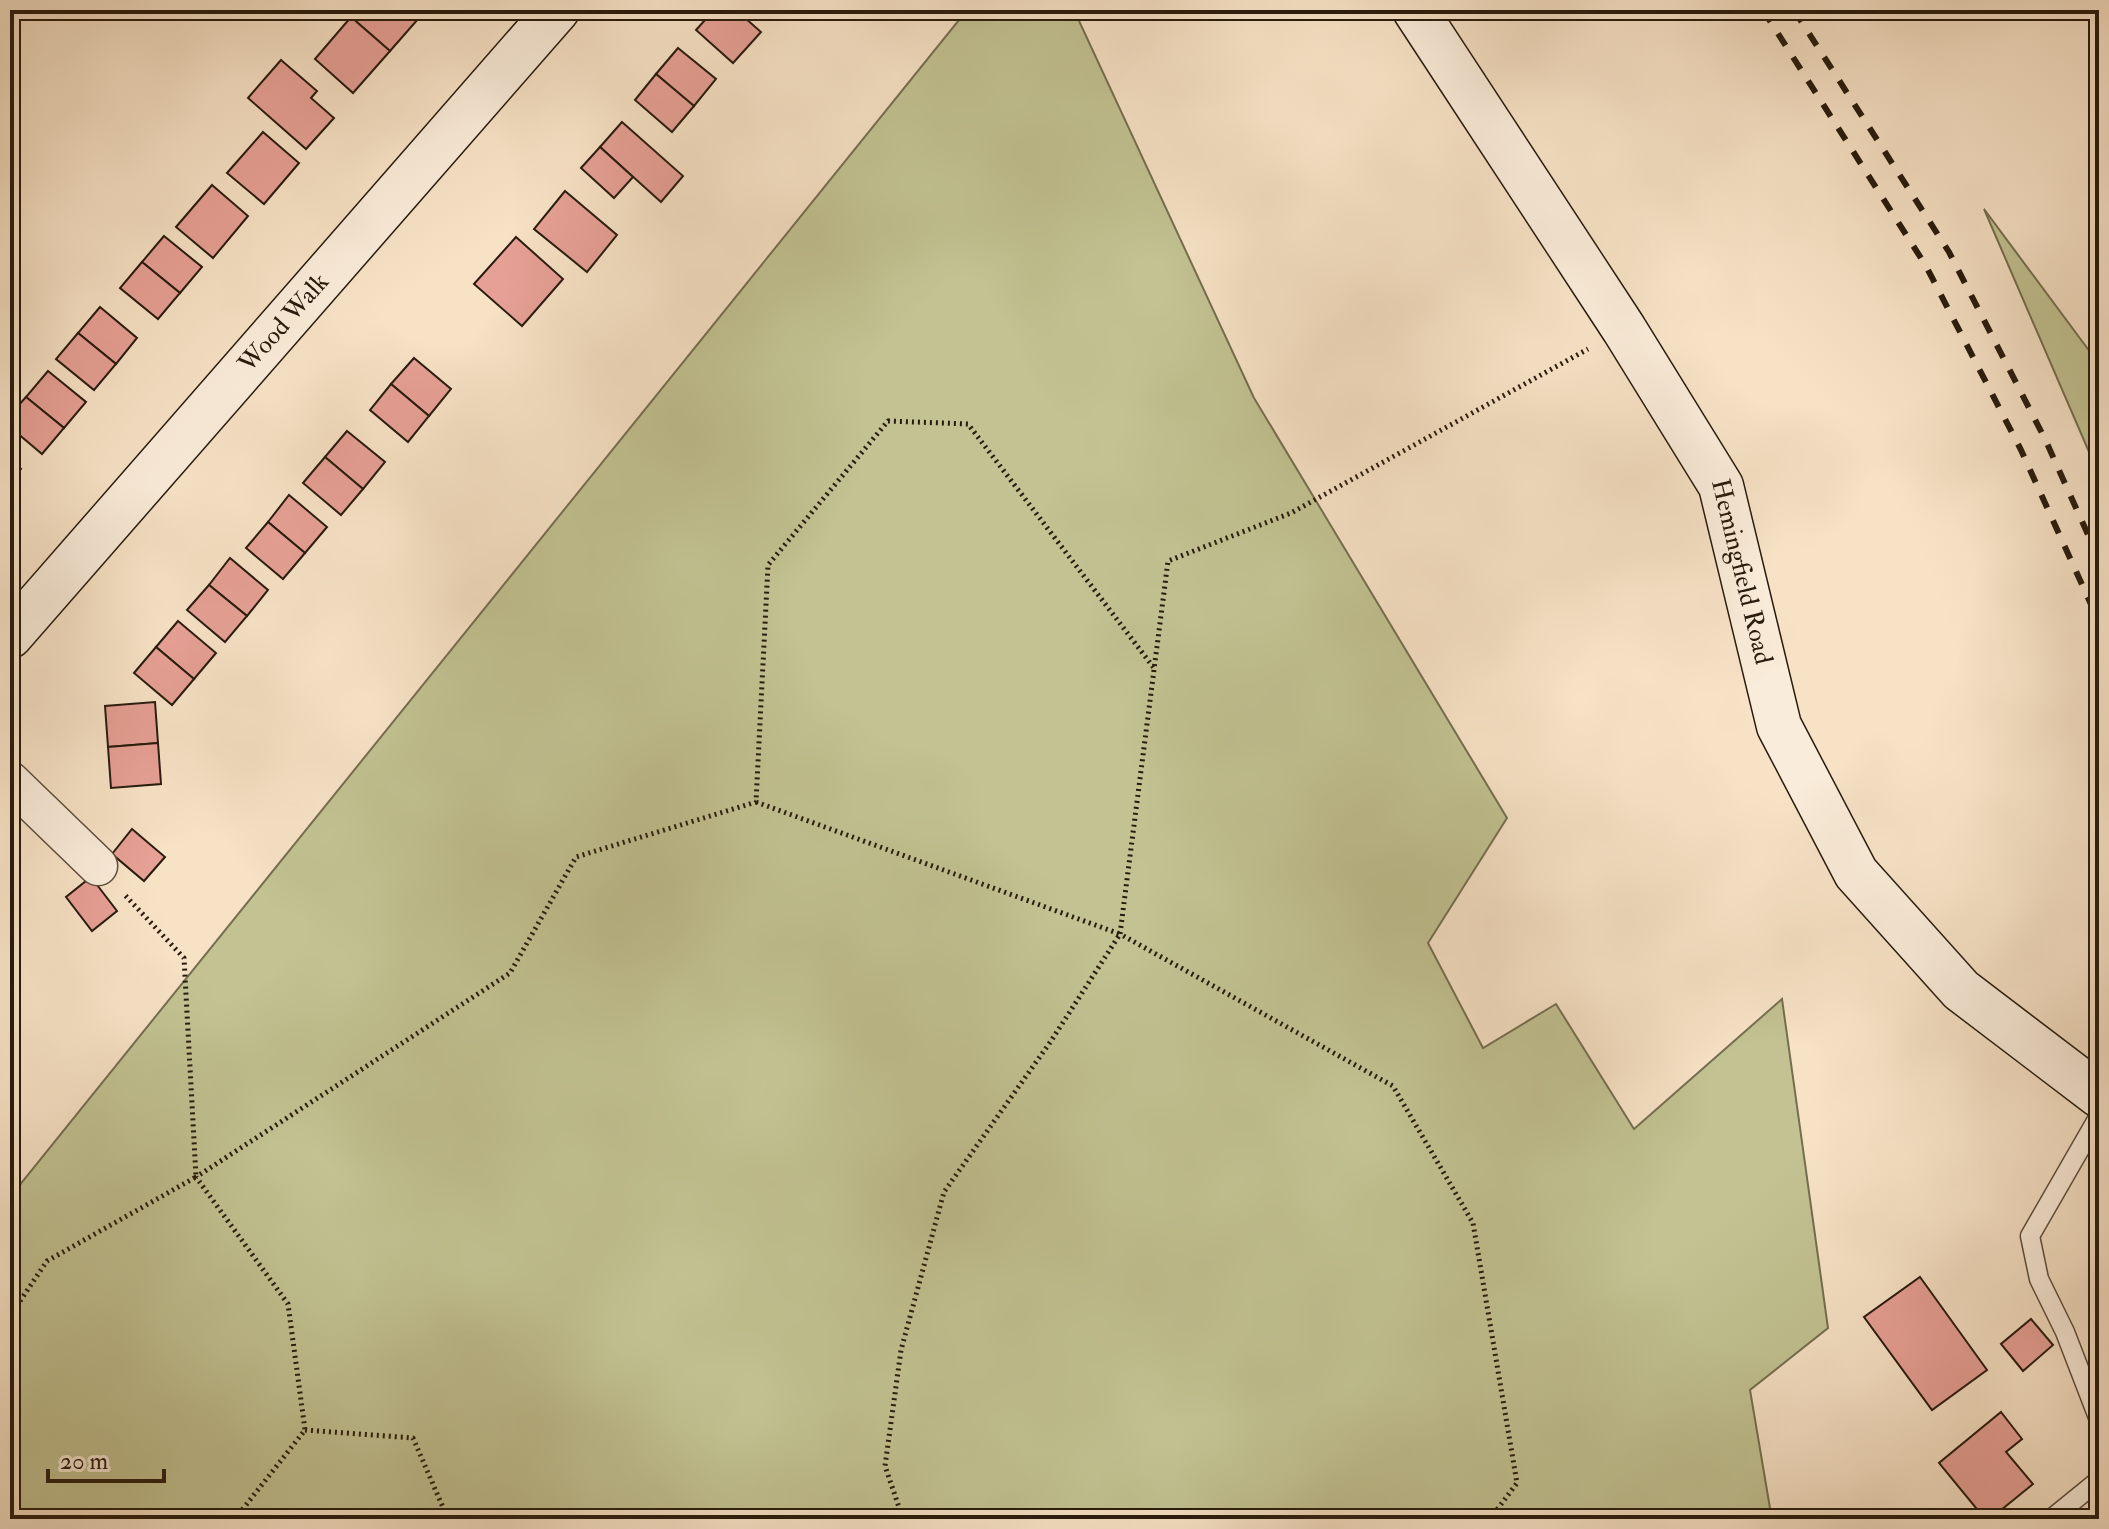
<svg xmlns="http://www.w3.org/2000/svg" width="2109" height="1529" font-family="'IM FELL Double Pica',serif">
<rect width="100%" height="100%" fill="#f7e2c6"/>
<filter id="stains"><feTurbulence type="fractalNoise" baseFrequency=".0025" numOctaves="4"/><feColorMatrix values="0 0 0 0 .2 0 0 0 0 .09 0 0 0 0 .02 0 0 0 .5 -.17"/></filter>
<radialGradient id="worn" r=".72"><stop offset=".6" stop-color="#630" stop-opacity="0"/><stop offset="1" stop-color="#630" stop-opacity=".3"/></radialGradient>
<g fill="#c2c292" stroke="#756e50" stroke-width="2">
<path d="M967,10H1074L1254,398L1507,818L1428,943L1483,1048L1556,1004L1634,1129L1782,999L1828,1328L1750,1390L1771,1514L1776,1519H10V1197Z"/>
<path d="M1984,209L2099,364V475Z"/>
</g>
<g fill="#e7a096" stroke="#281b0d" stroke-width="2">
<path d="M358,10H426L390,51L351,17Z"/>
<path d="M714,10H736L761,32L733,63L696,30Z"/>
<path d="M351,17L390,51L353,93L315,59Z"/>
<path d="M678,48L716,79L694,106L656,74Z"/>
<path d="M281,60L317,91L311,98L334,118L306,149L248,98Z"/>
<path d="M656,74L694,106L672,132L635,100Z"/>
<path d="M622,122L683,176L661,202L600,147Z"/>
<path d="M263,132L299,163L264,204L227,173Z"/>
<path d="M600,147L633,177L614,198L581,168Z"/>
<path d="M212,185L248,216L213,258L176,227Z"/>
<path d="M565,191L617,235L587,272L534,229Z"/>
<path d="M164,236L202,267L180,293L142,262Z"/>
<path d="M516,237L563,279L522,326L474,284Z"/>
<path d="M142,262L180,293L158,319L120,288Z"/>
<path d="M100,307L137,338L116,364L78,333Z"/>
<path d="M78,333L116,364L94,390L56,359Z"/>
<path d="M414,358L451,389L429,416L391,384Z"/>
<path d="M48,371L86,402L64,428L26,397Z"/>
<path d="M391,384L429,416L408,442L370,410Z"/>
<path d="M26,397L64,428L42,454L10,427V415Z"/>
<path d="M347,431L385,462L363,489L325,457Z"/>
<path d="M325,457L363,489L341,515L303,483Z"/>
<path d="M10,460L21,469L10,482Z"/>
<path d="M289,495L327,527L305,553L268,522Z"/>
<path d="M268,522L305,553L283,579L246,548Z"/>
<path d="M230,558L268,590L247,616L209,585Z"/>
<path d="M209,585L247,616L225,642L187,610Z"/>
<path d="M178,621L216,653L194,679L156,647Z"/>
<path d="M156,647L194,679L172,705L134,673Z"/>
<path d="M155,702L158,743L108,747L105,706Z"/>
<path d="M158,743L161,784L111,788L108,747Z"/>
<path d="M132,829L165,857L144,881L112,854Z"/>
<path d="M91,877L117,911L92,931L66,897Z"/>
<path d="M10,885H13L15,927H10Z"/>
<path d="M1920,1277L1987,1370L1932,1410L1864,1317Z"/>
<path d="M2031,1319L2053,1345L2023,1371L2001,1344Z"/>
<path d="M2001,1412L2022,1439L2006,1452L2033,1484L1990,1519H1985L1939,1463Z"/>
</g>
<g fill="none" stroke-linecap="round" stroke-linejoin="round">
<g stroke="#5c4d3b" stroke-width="21">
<g id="lane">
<path d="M2099,1116L2030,1236L2039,1279L2065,1332L2099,1420"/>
<path d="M2051,1519L2099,1480"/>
</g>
</g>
<g stroke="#5c4d3b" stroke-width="41">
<path id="street" d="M10,781L98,866"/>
</g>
<g stroke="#281b0d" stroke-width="47">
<g id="secondary">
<path id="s1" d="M1415,10L1624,329L1721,486L1779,726L1856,873L1961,990L2099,1095"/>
<path id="s2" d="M10,636L557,10"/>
</g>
</g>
<g stroke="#281b0d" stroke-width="5" stroke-dasharray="2 4" stroke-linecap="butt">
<path d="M756,802L1120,934L1051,1041L944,1192L901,1350L885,1466L903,1519"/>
<path d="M10,1316L47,1261L196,1177L184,958L123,893"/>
<path d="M305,1430L413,1438L448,1519"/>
<path d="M235,1519L305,1430L288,1304L196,1177L510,973L576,857L756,802L768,565L888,421L968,424L1154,668"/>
<path d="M1490,1519L1517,1483L1473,1223L1393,1086L1120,934L1168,561L1291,513L1588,349"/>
</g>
<use href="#lane" stroke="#faecda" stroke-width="18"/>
<use href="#street" stroke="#faecda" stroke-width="38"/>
<use href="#secondary" stroke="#faecda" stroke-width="44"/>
<g stroke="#281b0d" stroke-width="6" stroke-dasharray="14 14" stroke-linecap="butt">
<path d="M1763,10L1926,266L2021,450L2099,622"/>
<path d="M1794,10L1949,252L2045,439L2099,559"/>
</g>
</g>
<g text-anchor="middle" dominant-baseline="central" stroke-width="7" stroke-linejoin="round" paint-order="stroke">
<g font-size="26" fill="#281b0d" stroke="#faecda">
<text stroke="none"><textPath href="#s2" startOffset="416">Wood Walk</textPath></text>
<text stroke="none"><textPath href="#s1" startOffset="654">Hemingfield Road</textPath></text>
</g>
</g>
<rect width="2109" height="1529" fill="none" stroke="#f7e2c6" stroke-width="40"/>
<rect x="12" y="12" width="2085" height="1505" fill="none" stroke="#281b0d" stroke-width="4"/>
<rect x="20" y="20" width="2069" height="1489" fill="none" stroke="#281b0d" stroke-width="2"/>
<path d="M48 1469v12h116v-12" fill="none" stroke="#281b0d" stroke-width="4"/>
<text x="60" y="1469" font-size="24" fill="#281b0d" stroke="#faecda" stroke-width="6" paint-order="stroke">20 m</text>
<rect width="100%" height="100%" filter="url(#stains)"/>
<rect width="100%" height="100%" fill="url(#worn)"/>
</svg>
